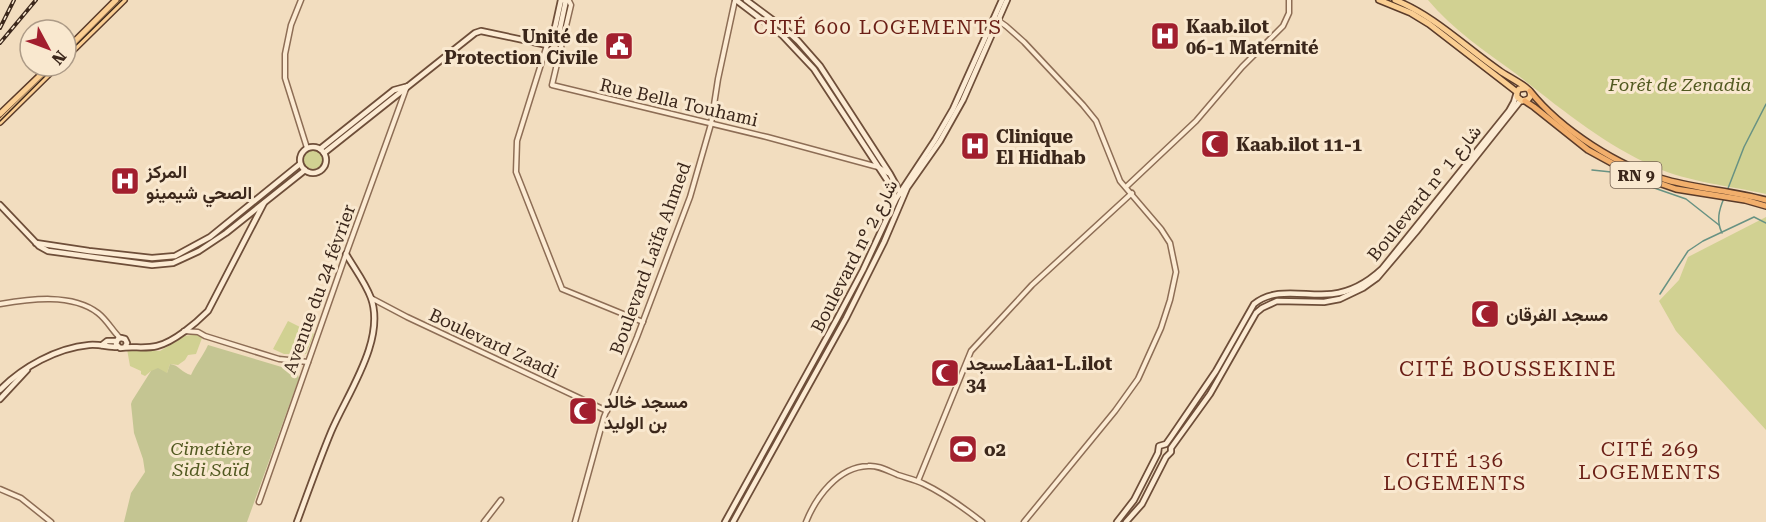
<svg xmlns="http://www.w3.org/2000/svg" width="1766" height="522" font-family="'Roboto Serif',Vazirmatn,serif">
<rect width="100%" height="100%" fill="#f2ddbf"/>
<g fill="#d1d192">
<path d="M1428,0H1766V194C1731,186 1688,182 1655,167C1603,144 1560,108 1515,73C1485,51 1452,29 1428,0Z"/>
<circle cx="313" cy="159" r="10"/>
<path d="M1766,217V430L1676,331L1659,301L1679,280L1688,257Z"/>
<path d="M288,321L314,334L306,354H284L273,349Z"/>
<path d="M197,334L202,338L196,354L188,355L185,360L178,365L170,364L167,373L151,371L145,376L141,374V371L130,366L127,349L160,351L185,336Z"/>
</g>
<path fill="#c4c592" d="M208,345L295,371L297,373L299,378L247,522H124L131,493L145,472L143,459L134,433L131,404L132,401L151,371L158,368L167,373L170,364C179,365 182,373 191,375C196,364 203,356 208,345Z"/>
<g fill="none" stroke-linecap="round" stroke-linejoin="round">
<g stroke="#689283" stroke-width="1.5">
<path d="M1592,170L1621,173L1637,182L1686,199L1719,225"/>
<path d="M1727,191L1744,147L1766,104"/>
<path d="M1722,233C1716,221 1719,210 1724,198"/>
<path d="M1660,294L1688,251L1703,241L1754,217L1766,223"/>
</g>
<g stroke="#8d6d55" stroke-width="7">
<g id="tertiary">
<path d="M301,0L291,25L285,54V78L307,148"/>
<path d="M561,0L569,1L571,5L552,85L767,137L878,167L888,173"/>
<path d="M996,19L1006,26L1024,42L1083,105L1096,121L1120,181L1161,229L1170,243L1176,272L1170,300L1161,328L1138,379L1115,411L1024,522"/>
<path d="M547,45L517,141L516,172L562,289L643,322"/>
<path d="M1126,187L1196,121L1242,67L1283,26L1289,13V0"/>
<path d="M371,298L407,317L607,411"/>
<path d="M0,304C30,299 72,293 98,313C107,320 112,330 120,338"/>
<path d="M184,331L198,332L205,336L279,359L308,362"/>
<path d="M918,481L971,351L1032,285L1132,193"/>
<path d="M0,489L21,498L51,522"/>
<path d="M259,502L346,254L407,86"/>
<path d="M484,522L501,500"/>
<path d="M575,522L604,417L637,337L690,197L711,124L718,79L735,0"/>
<path d="M806,522C816,497 838,467 868,466C879,465 888,471 898,475C907,478 916,480 924,484C945,494 964,508 982,522"/>
</g>
</g>
<g stroke="#6e4e39" stroke-width="8">
<g id="secondary">
<path d="M736,0L782,35L814,69L891,186L894,193V202"/>
<path d="M746,0L785,29L798,41L820,66L890,174L901,194"/>
<path d="M552,41L561,0"/>
<circle cx="313" cy="160" r="13"/>
<path d="M320,149L394,90L405,87"/>
<path d="M324,153L475,33L481,31L547,45L559,33L566,0"/>
<path d="M0,205L39,246L48,251L152,265L173,263L199,251L226,233L305,170"/>
<path d="M36,243L89,251L152,258L175,256L210,237L300,164"/>
<path d="M102,345L107,341H116"/>
<path d="M125,347L127,343L125,339L121,338L118,339L116,344L120,348C132,346 145,349 157,346C174,342 196,323 208,311L264,203"/>
<path d="M0,390C22,367 57,348 89,345C99,344 108,347 117,347"/>
<path d="M0,399L27,370"/>
<path d="M297,522C308,492 319,461 331,432C347,394 386,340 371,298C365,282 354,268 346,254"/>
<path d="M725,522L837,319L863,270L896,199L935,140L953,109L1002,0"/>
<path d="M733,522L846,318L884,242L907,188L940,141L963,100L1007,0"/>
<path d="M1117,522L1134,500L1158,453L1159,446L1166,444L1171,437L1216,371L1254,304C1276,286 1306,297 1332,294C1351,292 1368,282 1382,269L1509,111L1514,102L1516,95"/>
<path d="M1126,522L1142,504L1166,457L1171,452V448L1210,394L1256,313L1262,308L1277,301L1324,302L1340,299L1363,288L1377,278L1416,232L1521,100"/>
</g>
</g>
<g stroke="#5a3b2a" stroke-width="8">
<g id="primary">
<path d="M1379,0L1411,13L1429,24L1517,92"/>
<path d="M1395,0C1435,16 1465,47 1500,71C1505,75 1529,87 1530,92C1532,99 1527,100 1522,101L1517,97V92L1519,89L1526,88"/>
<path d="M66,50L116,0"/>
<path d="M66,57L124,0"/>
<path d="M0,114L50,66"/>
<path d="M0,122L57,66"/>
</g>
</g>
<g stroke="#5a3b2a" stroke-width="8">
<g id="trunk">
<path d="M1530,91C1561,130 1619,167 1667,180C1699,189 1733,191 1766,200"/>
<path d="M1525,101L1534,107L1588,150L1630,173L1676,189L1745,200L1766,206"/>
</g>
</g>
<use href="#tertiary" stroke="#fcebd3" stroke-width="4"/>
<use href="#secondary" stroke="#fcebd3" stroke-width="4.5"/>
<use href="#primary" stroke="#face92" stroke-width="5"/>
<use href="#trunk" stroke="#f2af6c" stroke-width="5"/>
<g stroke="#3b271b" stroke-width="1.5">
<path d="M66,55L122,0"/>
<path d="M0,121L55,66"/>
</g>
<g stroke="#3b271b" stroke-width="4">
<g id="rail">
<path d="M0,28L14,0"/>
<path d="M0,43L36,0"/>
</g>
</g>
<use href="#rail" stroke="#f9e8cf" stroke-width="1.5" stroke-dasharray="4.5" stroke-linecap="butt"/>
</g>
<defs>
<g id="hospital-square" transform="scale(1.5)"><rect x="-9" y="-9" width="18" height="18" rx="4" fill="#a21f2e" stroke="#f9e8cf"/><path d="M-5-5h3v3.5h4V-5h3V5h-3V1.5h-4V5h-3Z" fill="#fff"/></g>
<g id="civic-square" transform="scale(1.5)"><rect x="-9" y="-9" width="18" height="18" rx="4" fill="#a21f2e" stroke="#f9e8cf"/><path d="M-.6-6.5H3V-4.5H.6V-3L4-1V1h2V6H-6V1h2V-1L-.6-3ZM-1.2 2.5V6h2.4V2.5Z" fill="#fff"/></g>
<g id="mosque-square" transform="scale(1.5)"><rect x="-9" y="-9" width="18" height="18" rx="4" fill="#a21f2e" stroke="#f9e8cf"/><path d="M3.5-4.9A6 6 0 1 0 3.5 4.9A5 5 0 1 1 3.5-4.9Z" fill="#fff"/></g>
<g id="stadium-square" transform="scale(1.5)"><rect x="-9" y="-9" width="18" height="18" rx="4" fill="#a21f2e" stroke="#f9e8cf"/><path d="M0-5a6.5 5 0 1 0 0 10a6.5 5 0 1 0 0-10ZM-3.5-1.8h7v3.6h-7Z" fill="#fff"/></g>
</defs>
<g fill-rule="evenodd">
<use href="#hospital-square" x="1165" y="36"/>
<use href="#civic-square" x="619" y="46"/>
<use href="#mosque-square" x="1215" y="144"/>
<use href="#hospital-square" x="975" y="146"/>
<use href="#hospital-square" x="125" y="181"/>
<use href="#mosque-square" x="1485" y="314"/>
<use href="#mosque-square" x="945" y="373"/>
<use href="#mosque-square" x="583" y="411"/>
<use href="#stadium-square" x="963" y="449"/>
</g>
<g text-anchor="middle" dominant-baseline="central" stroke-width="6" stroke-linejoin="round" paint-order="stroke">
<rect fill="#f9e8cf" stroke="#746151" stroke-width="1.5" x="1610.5" y="162" width="51" height="26" rx="4.5"/>
<g font-size="16" font-weight="bold" fill="#3b271b">
<text x="1636" y="175">RN 9</text>
</g>
<g font-size="18" font-weight="bold" fill="#3b271b" stroke="#f9e8cf" text-anchor="start">
<text x="1186" y="26">Kaab.ilot<tspan x="1186" dy="21">06-1 Maternité</tspan></text>
<text x="598" y="36" text-anchor="end">Unité de<tspan x="598" dy="21">Protection Civile</tspan></text>
<text x="996" y="136">Clinique<tspan x="996" dy="21">El Hidhab</tspan></text>
<text x="1236" y="144">Kaab.ilot 11-1</text>
<text x="146" y="171">المركز<tspan x="146" dy="21">الصحي شيمينو</tspan></text>
<text x="1506" y="314">مسجد الفرقان</text>
<text x="966" y="363">مسجدLàa1-L.ilot<tspan x="966" dy="21">34</tspan></text>
<text x="604" y="401">مسجد خالد<tspan x="604" dy="21">بن الوليد</tspan></text>
<text x="984" y="449">o2</text>
</g>
<g font-size="18" font-style="italic" fill="#515920" stroke="#f9e8cf">
<text x="1680" y="84">Forêt de Zenadia</text>
<text x="211" y="448">Cimetière<tspan x="211" dy="21">Sidi Saïd</tspan></text>
</g>
<g font-size="18" fill="#3b271b" stroke="#f9e8cf">
<text transform="translate(679 102) rotate(13)">Rue Bella Touhami</text>
<text transform="translate(1424 193) rotate(-51)">Boulevard n° شارع 1</text>
<text transform="translate(854 256) rotate(-63)">Boulevard n° شارع 2</text>
<text transform="translate(650 258) rotate(-70)">Boulevard Laïfa Ahmed</text>
<text transform="translate(319 289) rotate(-70)">Avenue du 24 février</text>
<text transform="translate(494 343) rotate(25)">Boulevard Zaadi</text>
</g>
<g font-size="20" letter-spacing="1.5" fill="#6b1f16" stroke="#f9e8cf">
<text x="878" y="27">CITÉ 600 LOGEMENTS</text>
<text x="1650" y="449">CITÉ 269<tspan x="1650" dy="23">LOGEMENTS</tspan></text>
<text x="1455" y="460">CITÉ 136<tspan x="1455" dy="23">LOGEMENTS</tspan></text>
</g>
<g font-size="21" letter-spacing="1.5" fill="#6b1f16" stroke="#f9e8cf">
<text x="1508" y="369">CITÉ BOUSSEKINE</text>
</g>
</g>
<g transform="translate(48 48) rotate(131)"><circle r="28" fill="#f9e8cf" stroke="#ad9b87" stroke-width="1.5"/>
<path d="M0-4.5L10 22L0 15L-10 22Z" fill="#a21f2e"/>
<text y="-9" font-size="16" font-weight="bold" text-anchor="middle" fill="#3b271b">N</text>
</g>
</svg>
